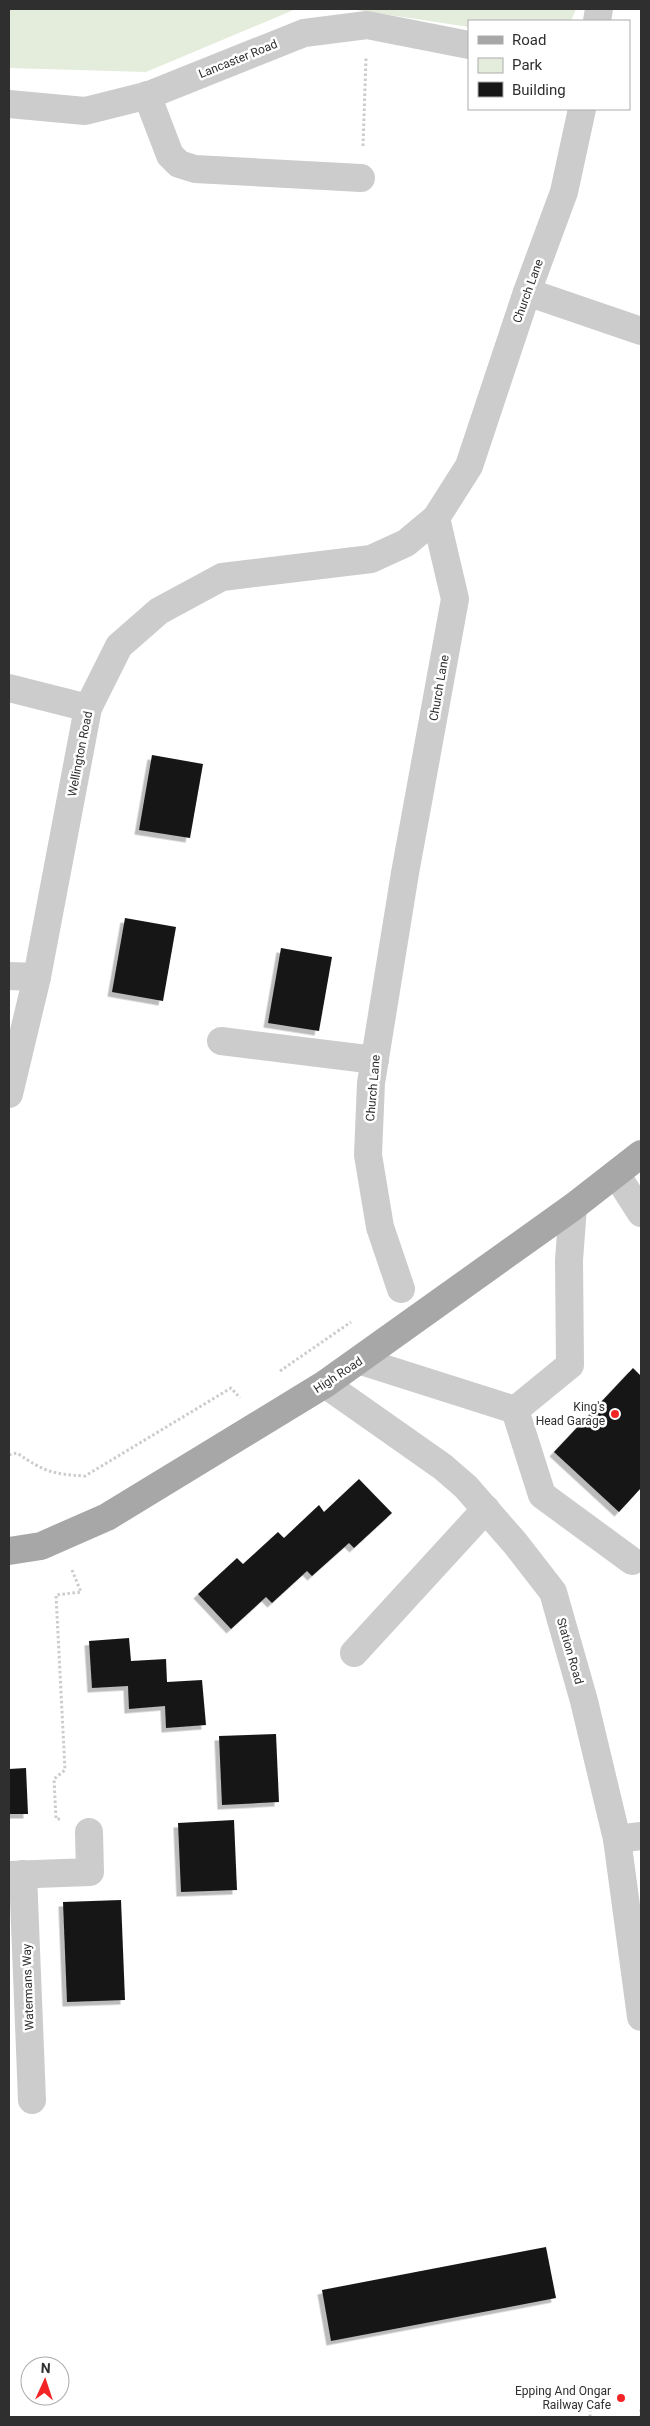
<svg xmlns="http://www.w3.org/2000/svg" width="650" height="2426" font-family="Roboto,sans-serif">
<defs>
<filter id="shadow"><feDropShadow dx="-4.5" dy="4.5" stdDeviation="0" flood-color="#0004"/></filter>
</defs>
<rect width="100%" height="100%" fill="#fff"/>
<g fill="#e4eddc">
<path d="M9,9H296L146,72L9,68Z"/>
<path d="M350,9H576L571,21H469V27Z"/>
</g>
<g fill="#161616" filter="url(#shadow)">
<path d="M152,755L203,764L190,838L139,830Z"/>
<path d="M125,918L176,927L163,1001L112,992Z"/>
<path d="M281,948L332,957L319,1031L268,1023Z"/>
<path d="M633,1368L641,1376V1488L619,1512L554,1452Z"/>
<path d="M359,1479L392,1513L354,1548L349,1543L312,1576L307,1571L272,1603L266,1597L231,1629L198,1594L237,1558L243,1564L278,1532L284,1538L319,1505L324,1512Z"/>
<path d="M129,1638L131,1661L166,1659L167,1682L202,1680L206,1725L166,1728L165,1706L129,1709L128,1686L92,1688L89,1641Z"/>
<path d="M276,1734L279,1802L222,1805L219,1736Z"/>
<path d="M26,1768L28,1814H9V1769Z"/>
<path d="M234,1820L237,1890L181,1892L178,1823Z"/>
<path d="M121,1900L125,2000L67,2002L63,1902Z"/>
<path d="M546,2247L556,2298L331,2341L322,2290Z"/>
</g>
<g fill="none" stroke-linecap="round" stroke-linejoin="round">
<g stroke="#ccc" stroke-width="3" stroke-dasharray="2.5 2.5" stroke-linecap="butt">
<path d="M363,146L366,58"/>
<path d="M280,1371L351,1322"/>
<path d="M9,1455L17,1453C45,1472 52,1474 85,1476L231,1388L240,1398"/>
<path d="M60,1819H56L54,1779L65,1770L56,1595L81,1592L72,1570"/>
<path d="M590,2417L591,2397"/>
<path d="M641,2417V2407"/>
</g>
<g stroke="#ccc" stroke-width="28">
<path d="M597,21L599,9"/>
<path d="M147,95L170,155L179,164L195,169L361,178"/>
<path d="M9,104L85,111L149,95L304,33L367,25L469,45"/>
<path d="M527,292L641,331"/>
<path d="M9,688L88,708"/>
<path d="M9,976L37,977"/>
<path d="M221,1041L375,1060"/>
<path d="M9,1094L37,977L88,708L119,646L159,611L222,577L371,559L406,543L436,518L469,466L527,292L564,192L582,109"/>
<path d="M616,1174L641,1213"/>
<path d="M401,1289L380,1227L368,1155L371,1083L405,873L455,599L436,518"/>
<path d="M361,1361L515,1410L570,1365L569,1260L573,1207"/>
<path d="M325,1384L443,1467L466,1487L515,1543L553,1592L584,1701L617,1839L641,2017"/>
<path d="M515,1410L542,1495L632,1561"/>
<path d="M354,1653L486,1509"/>
<path d="M617,1839L641,1836"/>
<path d="M23,1874L32,2100"/>
<path d="M9,1875L90,1872L89,1832"/>
</g>
<path stroke="#a7a7a7" stroke-width="28" d="M9,1551L41,1546L107,1517L325,1384L573,1207L641,1154"/>
</g>
<g fill="#f32425" stroke="#fff" stroke-width="2">
<circle cx="615" cy="1414" r="5"/>
<circle cx="621" cy="2398" r="5"/>
</g>
<g text-anchor="middle" dominant-baseline="central" stroke-width="5" stroke-linejoin="round" paint-order="stroke">
<g font-size="12" fill="#2f2f2f" stroke="#fff">
<text transform="translate(238 59) rotate(-22)">Lancaster Road</text>
<text transform="translate(528 291) rotate(-70)">Church Lane</text>
<text transform="translate(439 688) rotate(-80)">Church Lane</text>
<text transform="translate(80 754) rotate(-79)">Wellington Road</text>
<text transform="translate(373 1088) rotate(-85)">Church Lane</text>
<text transform="translate(338 1375) rotate(-33)">High Road</text>
<text transform="translate(570 1651) rotate(74)">Station Road</text>
<text transform="translate(28 1987) rotate(-92)">Watermans Way</text>
</g>
<g font-size="12" fill="#2f2f2f" stroke="#fff" text-anchor="end">
<text x="605" y="1407">King's<tspan x="605" dy="14">Head Garage</tspan></text>
<text x="611" y="2391">Epping And Ongar<tspan x="611" dy="14">Railway Cafe</tspan></text>
</g>
</g>
<rect width="650" height="2426" fill="none" stroke="#2f2f2f" stroke-width="20"/>
<rect x="468" y="20" width="162" height="90" fill="#ffffff" stroke="#acacac"/>
<rect x="478" y="36" width="25" height="8" fill="#a7a7a7" stroke="#acacac"/>
<text x="512" y="45" font-size="15" fill="#2f2f2f">Road</text>
<rect x="478" y="58" width="25" height="15" fill="#e4eddc" stroke="#acacac"/>
<text x="512" y="70" font-size="15" fill="#2f2f2f">Park</text>
<rect x="478" y="82" width="25" height="15" fill="#161616" stroke="#acacac"/>
<text x="512" y="95" font-size="15" fill="#2f2f2f">Building</text>
<g transform="translate(45 2381) rotate(3)"><circle r="24" fill="#ffffff" stroke="#acacac"/>
<path d="M0-4L9 19L0 12L-9 19Z" fill="#f32425"/>
<text y="-8" font-size="14" font-weight="bold" text-anchor="middle" fill="#2f2f2f">N</text>
</g>
</svg>
